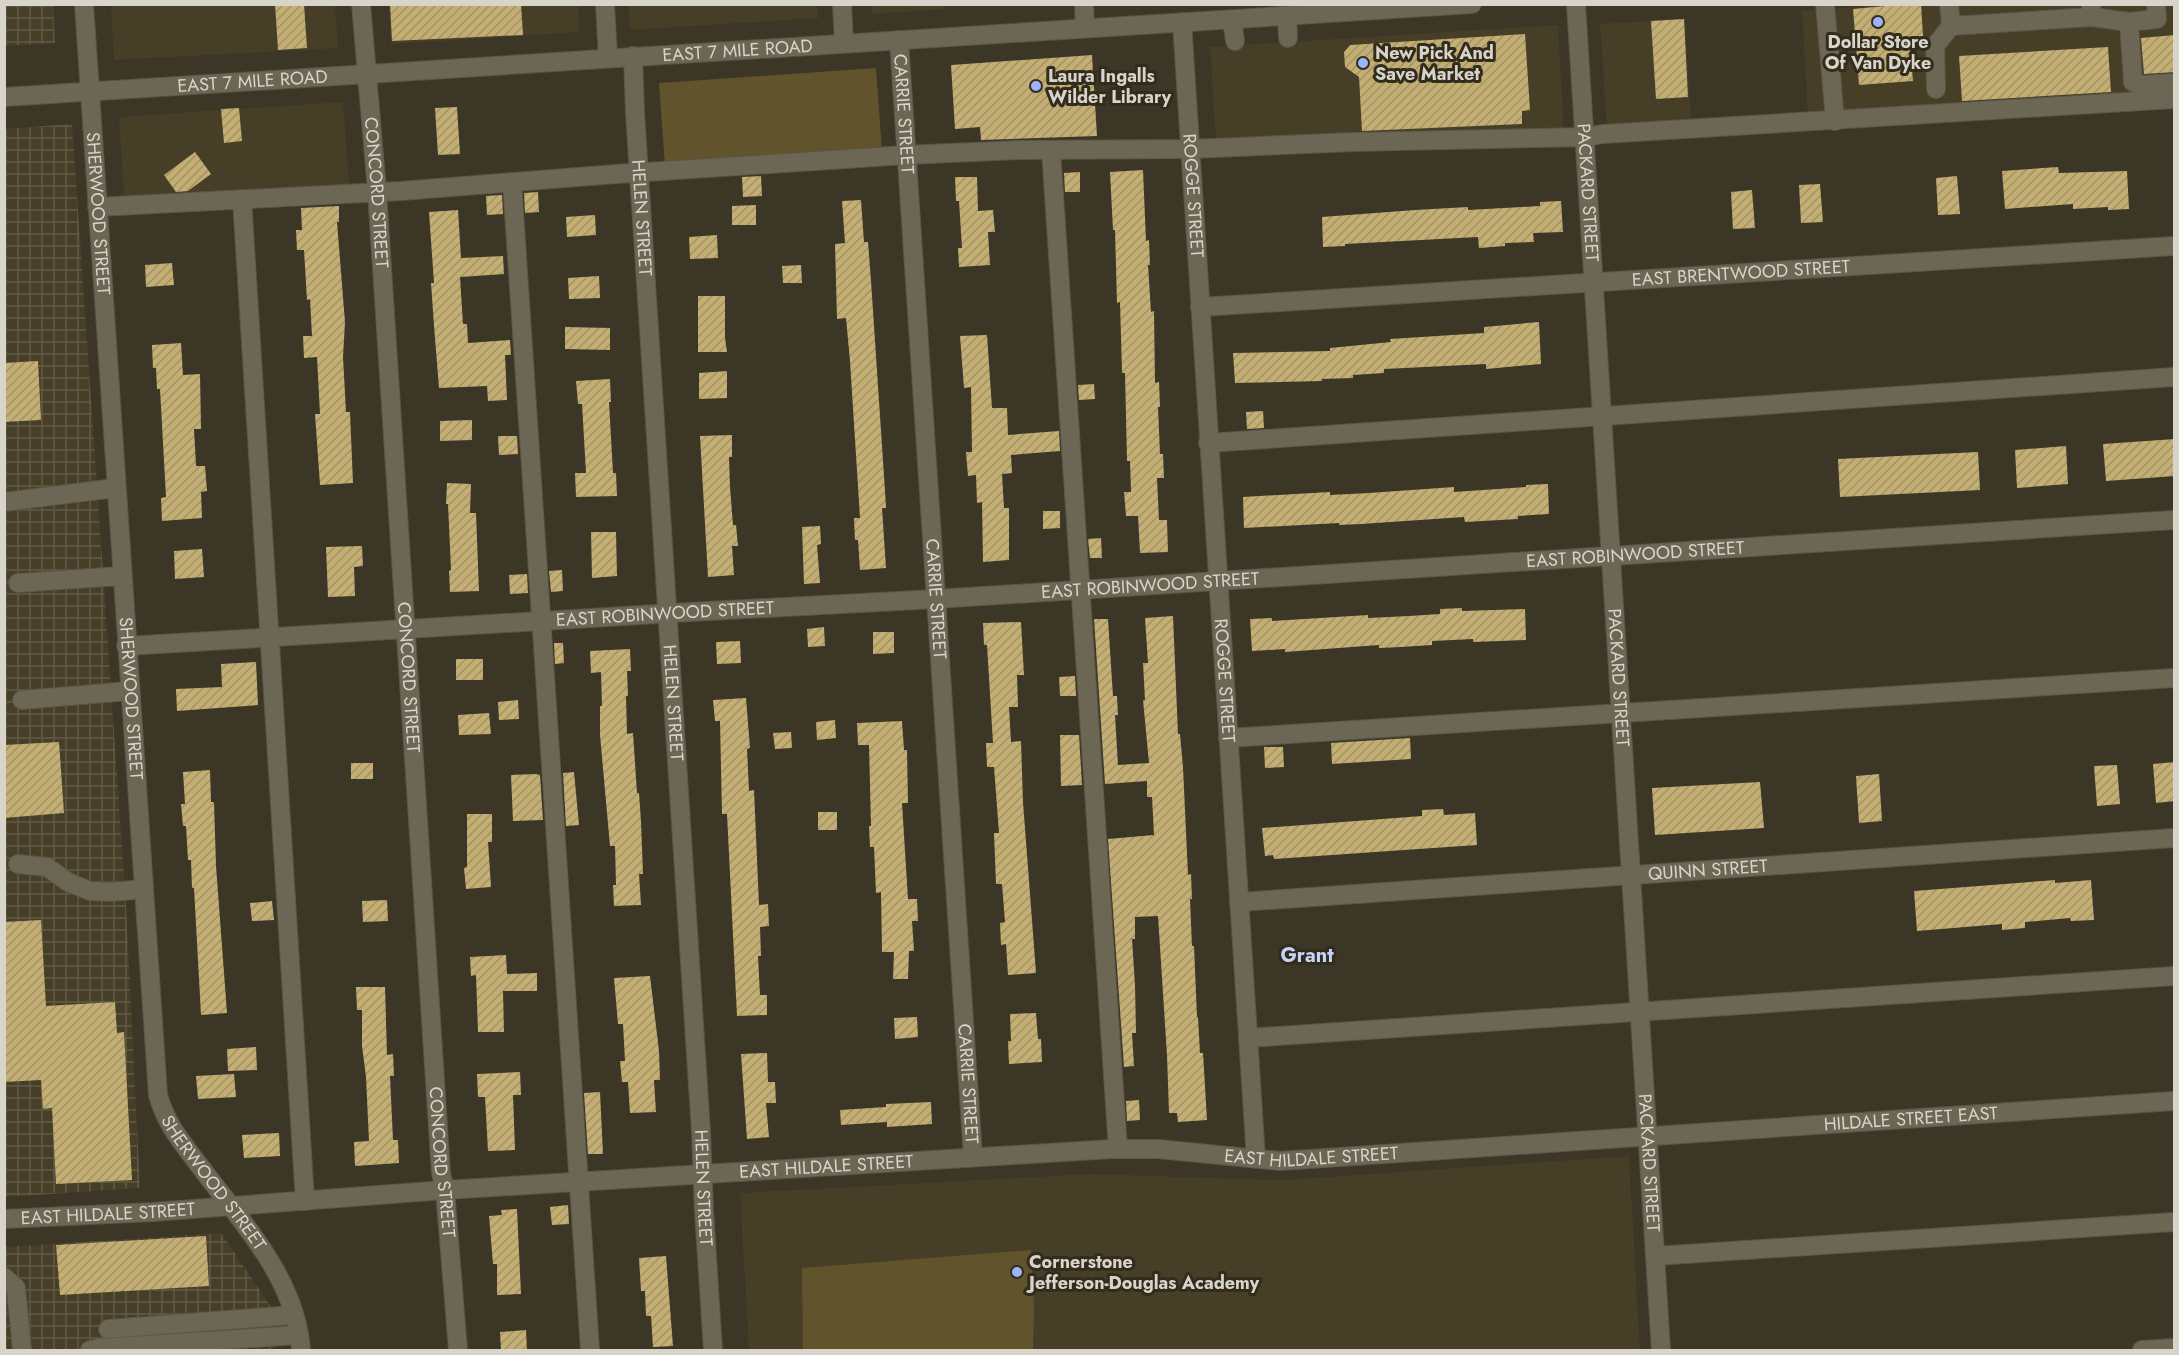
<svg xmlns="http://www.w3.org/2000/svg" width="2179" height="1355" font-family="Jost,sans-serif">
<defs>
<pattern id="industrial-grid" width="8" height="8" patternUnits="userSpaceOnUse" patternTransform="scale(1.5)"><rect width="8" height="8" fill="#463e27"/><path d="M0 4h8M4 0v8" fill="none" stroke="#605945"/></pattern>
<pattern id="building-hatch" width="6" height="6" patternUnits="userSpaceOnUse" patternTransform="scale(1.5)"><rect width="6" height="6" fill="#c3ae73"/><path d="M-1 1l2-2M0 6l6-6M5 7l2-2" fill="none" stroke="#a29266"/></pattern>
</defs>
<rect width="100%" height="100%" fill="#3c3626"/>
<g fill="#463e27">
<path d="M1893,4L2174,5V92L1808,116L1802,11Z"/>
<path d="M111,5H335L338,48L114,60Z"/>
<path d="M389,5H578L579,32L391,44Z"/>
<path d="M628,5H817L818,18L630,30Z"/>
<path d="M872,5H945V9L872,14Z"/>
<path d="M1685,19L1691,123L1607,129L1600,24Z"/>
<path d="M1558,25L1564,133L1216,138L1210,47Z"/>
<path d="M343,102L349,186L124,201L119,117Z"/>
<path d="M1629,1156L1640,1350H749L740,1193L1090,1174L1284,1180Z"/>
</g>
<g fill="url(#industrial-grid)">
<path d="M5,4L53,5L55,43L5,46Z"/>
<path d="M72,124L126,906L140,1188L5,1197V129Z"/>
<path d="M221,1233L272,1308L274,1350H5L4,1247Z"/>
</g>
<g fill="#61532b">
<path d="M876,68L882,152L665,167L659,83Z"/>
<path d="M1031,1250L1034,1307L1033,1350H803L802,1268Z"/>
</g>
<g fill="url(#building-hatch)">
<path d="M275,4H304L307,48L278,50Z"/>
<path d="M390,4H521L523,35L392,41Z"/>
<path d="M1907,4H1921L1923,36L1909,37L1913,81L1859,85L1853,9Z"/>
<path d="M1684,19L1688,97L1656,99L1651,21Z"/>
<path d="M1525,34L1530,110L1522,111V124L1362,131L1359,77L1345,67L1344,52L1350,45Z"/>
<path d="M2175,35V72L2144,74L2141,38Z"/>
<path d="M2108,47L2111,92L1962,101L1959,56Z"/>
<path d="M1092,55L1097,136L981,140L980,127L955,129L951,65Z"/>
<path d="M457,107L460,154L438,155L435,108Z"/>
<path d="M239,108L242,141L224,143L221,109Z"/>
<path d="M195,152L211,174L188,191L176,192L164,175Z"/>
<path d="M2058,167L2059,173L2127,171L2129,209L2108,210V207L2073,209V204L2005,209L2002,171Z"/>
<path d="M1143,170L1146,241L1149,240L1150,265H1148L1151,312L1154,311L1155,383L1159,382L1160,407H1158L1160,454H1163L1164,478H1157L1159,520H1167L1168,552L1140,553L1138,516H1126L1124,492H1131L1130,461H1127L1125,373H1122L1120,302L1117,303L1115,230H1113L1110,172Z"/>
<path d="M1080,172V192H1065L1064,173Z"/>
<path d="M761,176L762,196L743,197L742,177Z"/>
<path d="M1957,176L1960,214L1938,215L1936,178Z"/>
<path d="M955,177H977L978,211L993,210L995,232H988L990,265L959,267L958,248H962L959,201H956Z"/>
<path d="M1820,184L1823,222L1801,223L1799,185Z"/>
<path d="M1752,190L1755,228L1733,229L1731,192Z"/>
<path d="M538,192L539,212L525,213L524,193Z"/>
<path d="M502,195L503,214L487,215L486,196Z"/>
<path d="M861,200L864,242H868L871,281L885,491L886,508H882L886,568L860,570L858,540H855L854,518H860L850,361L846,318L837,319L835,244L845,243L842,201Z"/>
<path d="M1561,201L1563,232L1533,233L1534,242L1505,243V246L1479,248L1478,237L1345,244V246L1323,247L1322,217L1415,210L1468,207V210L1540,206V202Z"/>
<path d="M756,205V225H732V206Z"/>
<path d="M339,206V222H337L345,322L343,357L346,412H350L353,483L320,485L315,414H320L317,357L304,358L303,336H312L310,299L307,300L304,250H297L296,230H302L301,208Z"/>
<path d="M458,210L461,258L503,256L504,274L460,277L463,324H467L468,343L510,340L511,355H505L507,400L488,401L487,386L439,388L434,326L431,283H434L429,212Z"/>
<path d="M595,215L596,235L567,237L566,217Z"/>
<path d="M717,235L718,258L690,259L689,237Z"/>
<path d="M172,263L174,285L146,287L145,265Z"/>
<path d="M801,265L802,283H783L782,266Z"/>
<path d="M599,276L600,298L569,299L568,278Z"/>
<path d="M698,296H725V338L727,352H698Z"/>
<path d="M1539,322L1541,364L1486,369V364L1384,369V373L1353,375V378L1322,379V381L1235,383L1233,353L1330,351V348L1391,342L1390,339L1484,333V327Z"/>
<path d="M565,327L610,328V350L565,349Z"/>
<path d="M987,335L992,408H1007L1008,435L1059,431L1060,451L1011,455L1012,473L1002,474L1004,508H1009V560L983,562L982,502L977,503L976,475L968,476L966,452H972L971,387L964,388L960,336Z"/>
<path d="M181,343L183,375L200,374L201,429H194L196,466H205L207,491L201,492L202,518L162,521L161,498L166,497L160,389H157L156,368H153L152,345Z"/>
<path d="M38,361L41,420L4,422V363Z"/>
<path d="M727,371V398L699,399V373Z"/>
<path d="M610,379L611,402H609L613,473H616L617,496L576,497L575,473H586L582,404H578L576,381Z"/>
<path d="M1094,384L1095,399L1079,400L1078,385Z"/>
<path d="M1263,411L1264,428L1247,429L1246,412Z"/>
<path d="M472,420V440L440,441V421Z"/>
<path d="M732,435V457H729L730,487L733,525H736L738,546H732L734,575L708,577L700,436Z"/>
<path d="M498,436H517L518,454L499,455Z"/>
<path d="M2175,439V476L2106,481L2103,444Z"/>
<path d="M2066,446L2068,484L2017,488L2015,450Z"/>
<path d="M1978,452L1980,490L1840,497L1838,459Z"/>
<path d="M447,483L471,484L470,513H476L479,591L450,592L449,571L451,570L448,504H446Z"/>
<path d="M1548,484L1549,514L1518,516V519L1465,522L1464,517L1361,524L1339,525V523L1244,528L1243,497L1330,492V495L1369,493L1454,487V492L1526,487V485Z"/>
<path d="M1043,511H1060V528L1043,529Z"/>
<path d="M820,526L821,544L817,545L820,583L804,584L802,527Z"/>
<path d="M591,532H616L617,576L592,578Z"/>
<path d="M1101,538L1102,558H1090L1088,539Z"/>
<path d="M362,546L363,566L354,567L355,596L328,597L326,547Z"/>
<path d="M202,549L204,577L175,579L174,551Z"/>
<path d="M562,570L563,591L551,592L549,571Z"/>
<path d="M527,574L528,593L510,594L509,575Z"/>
<path d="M1462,608V611L1525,609L1526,640L1473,642V639L1432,641V645L1401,647L1379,648V645L1285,652V649L1252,651L1250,619L1272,618V621L1368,615V618L1409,616L1440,614V609Z"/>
<path d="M1173,616L1178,734H1180L1183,767L1188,875L1191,874L1192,899H1190L1192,946H1194L1197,1017H1198L1200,1053H1203L1207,1120L1178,1122L1177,1113H1169L1167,1055L1158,916L1135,917V939H1132L1135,985L1136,1033H1132L1134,1066L1124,1067L1108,839L1154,835L1152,797H1147V781L1105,784L1094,619H1108L1113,696H1117L1118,715H1115L1118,765L1149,763L1143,700H1145L1143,663H1148L1145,618Z"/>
<path d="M1021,622L1024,675H1017L1018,707H1009L1011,742L1021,741L1023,802L1036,973L1008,975L1006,944L1001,945L1000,923L1005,922L1002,884H996L994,833H999L994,767H987L986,743H993L987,645H984L983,623Z"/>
<path d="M824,627L825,646L808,647L807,629Z"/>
<path d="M873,632H894V653L873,654Z"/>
<path d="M740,641L741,663L717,664L716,642Z"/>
<path d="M554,643H563L564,663L555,664Z"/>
<path d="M630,649L631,671H627L628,696H626L627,734L633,733L637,793H639L641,822L643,874H639L641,905L614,906L613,885H616L615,846H610L600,735V706H602L601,672L591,673L590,651Z"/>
<rect x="456" y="659" width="27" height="21"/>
<path d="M256,662L258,705L177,711L176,689L222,687L221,664Z"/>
<path d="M1075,676L1076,696H1060L1059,677Z"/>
<path d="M746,698L750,748L747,749L749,791L754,790L759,905L768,904L769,926L760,927L761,956H758L760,995H767V1015L737,1016L727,814H722L720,721H715L713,700Z"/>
<path d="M518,700L519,719L499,720L498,702Z"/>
<path d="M489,713L491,734L459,735L458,715Z"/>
<path d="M835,720L836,738L817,740L816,722Z"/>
<path d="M902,721L904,750H907L908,803H902L908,899H917L918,921H912L914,951H909L908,979H893L894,952H882L881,892L876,893L874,847H870L869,826H871L869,745H858L857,723Z"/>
<path d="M791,732L792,748L775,749L773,733Z"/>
<path d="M1060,735H1079L1082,785L1061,786Z"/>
<path d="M1410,738L1411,759L1332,764L1331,743Z"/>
<path d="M59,742L64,813L4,818V745Z"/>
<path d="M1264,747H1283L1284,767L1265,768Z"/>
<path d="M2175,762V801L2156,803L2153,764Z"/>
<rect x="351" y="763" width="22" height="16"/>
<path d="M2117,765L2120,804L2097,806L2094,766Z"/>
<path d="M210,770L211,802H214L216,866L227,1013L201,1015L194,888H192L191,860H188L186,826H183L181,804H185L183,772Z"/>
<path d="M574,772L579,825L566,826L563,773Z"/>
<path d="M536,774L540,775L543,820L513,821L511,775Z"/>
<path d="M1879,774L1882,821L1859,823L1856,776Z"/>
<path d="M1760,782L1764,828L1655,835L1652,788Z"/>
<path d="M1443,809L1444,815L1475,813L1477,845L1274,859L1273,855L1265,856L1262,828L1422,816V810Z"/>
<rect x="818" y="812" width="19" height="18"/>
<path d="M467,814H492V842H488L491,887L466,889L464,868L467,867Z"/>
<path d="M2055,880V883L2091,880L2094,920L2071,921L2070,918L2025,922V928L2002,930V924L1917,931L1914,891Z"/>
<path d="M387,900L388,921L363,922L362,901Z"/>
<path d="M272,901L274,920L252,921L250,903Z"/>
<path d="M41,920L46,1006L115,1002L117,1033L124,1032L132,1180L56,1184L52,1108L43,1109L41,1080L4,1082V922Z"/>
<path d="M506,955L507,974L537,973V991H503L504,1032H478L476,975L471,976L470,957Z"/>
<path d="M650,976L659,1051L660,1080H654L656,1112L630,1113L628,1082H622L620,1061H625L623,1024H618L614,978Z"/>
<path d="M356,987H385L387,1055L393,1054L394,1076H390L393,1140H398L399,1163L355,1166L354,1142L369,1141L366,1077L362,1046V1010H357Z"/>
<path d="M1036,1013L1038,1039H1041L1042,1062L1009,1064L1008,1041H1011L1010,1014Z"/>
<path d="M917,1017L918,1037L895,1039L894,1018Z"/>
<path d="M256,1047L257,1070L228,1071L227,1049Z"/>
<path d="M767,1053L768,1082H775L776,1103H766L769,1137L747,1139L741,1054Z"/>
<path d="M520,1072L521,1095H513L515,1150L488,1151L485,1097H478L477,1074Z"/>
<path d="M234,1074L236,1097L198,1099L196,1076Z"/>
<path d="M600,1092L603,1154H588L584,1093Z"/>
<path d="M1139,1100L1140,1120L1127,1121L1126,1101Z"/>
<path d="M931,1102L932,1124L887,1127V1122L841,1125L840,1110L886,1107V1104Z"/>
<path d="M279,1133L280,1156L244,1158L242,1135Z"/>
<path d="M568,1205L569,1224L552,1225L550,1207Z"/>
<path d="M517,1209L521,1294L497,1295V1264H493L489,1216L502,1215L501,1210Z"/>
<path d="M206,1236L209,1286L60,1295L56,1245Z"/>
<path d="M666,1256L673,1346L653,1347L651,1316H646L645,1291H641L639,1258Z"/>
<path d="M526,1330L527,1350H501L500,1332Z"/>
</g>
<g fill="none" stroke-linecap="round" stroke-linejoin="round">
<g stroke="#595546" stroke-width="20">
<g id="minor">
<path id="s1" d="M84,4L158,1095C166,1124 181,1141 199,1165C240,1220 296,1278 301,1350"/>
<path id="s2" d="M361,4L377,191L441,1173L445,1190L458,1350"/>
<path d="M605,4L608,57"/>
<path d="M842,4L844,43"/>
<path d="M1084,4L1085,28"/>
<path id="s3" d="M1576,4L1661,1350"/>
<path d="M1825,4L1835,121"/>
<path d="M1949,4L1951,26L2092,17L2091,4"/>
<path d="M2156,4L2157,19L2129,22L2133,82L2140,85L2174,83"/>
<path d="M1287,16L1288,38"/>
<path d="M2092,17L2129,22"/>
<path d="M1232,20L1235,41"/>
<path id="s4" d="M1182,22L1256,1159"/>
<path id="s5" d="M899,40L973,1157"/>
<path id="s6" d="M633,56L635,113L701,1132L704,1211L713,1350"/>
<path d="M1936,89L1935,46L1951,26"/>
<path id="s7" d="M4,97L1472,4"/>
<path d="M1051,150L1118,1149"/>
<path d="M512,182L590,1350"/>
<path d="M242,199L305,1201"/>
<path d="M97,207L401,191L616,174L906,155L1020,150L1190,149L1353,142L1585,137L1603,134L2174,99"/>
<path id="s8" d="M1200,307L2174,246"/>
<path d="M1208,443L2174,377"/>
<path d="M4,502L115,488"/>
<path d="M18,583L121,576"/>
<path id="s9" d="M126,646L690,612L936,599L2174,520"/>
<path d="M22,700L129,691"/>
<path d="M1228,738L2174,678"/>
<path d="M18,864L47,867L68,882L90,891L112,892L143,889"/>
<path id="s10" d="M1239,902L2174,838"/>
<path d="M1248,1038L2174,976"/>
<path id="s11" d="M4,1219L153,1212L445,1190L1112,1149H1158L1280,1161L2174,1101"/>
<path d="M1655,1256L2174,1222"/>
<path d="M4,1277L16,1288L22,1350"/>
<path d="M108,1329L294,1315"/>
<path d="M90,1350L99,1348L298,1335"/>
<path d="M2142,1350L2174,1348"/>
</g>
</g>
<use href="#minor" stroke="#6c6654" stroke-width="18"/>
</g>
<g fill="#9db4fd" stroke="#322c1c" stroke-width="2">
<circle cx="1878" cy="22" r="6"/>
<circle cx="1363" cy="63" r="6"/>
<circle cx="1036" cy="86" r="6"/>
<circle cx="1017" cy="1272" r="6"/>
</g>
<g text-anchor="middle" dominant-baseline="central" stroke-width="6" stroke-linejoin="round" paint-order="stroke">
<g font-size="18" font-weight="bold" fill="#d8d4ca" stroke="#322c1c" text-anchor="start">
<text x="1878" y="42" text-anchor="middle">Dollar Store<tspan x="1878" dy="21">Of Van Dyke</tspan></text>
<text x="1375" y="53">New Pick And<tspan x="1375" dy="21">Save Market</tspan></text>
<text x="1048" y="76">Laura Ingalls<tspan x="1048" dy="21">Wilder Library</tspan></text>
<text x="1029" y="1262">Cornerstone<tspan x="1029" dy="21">Jefferson-Douglas Academy</tspan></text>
</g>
<g font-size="18" fill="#d8d4ca" stroke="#322c1c">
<text stroke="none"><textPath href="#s7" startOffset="735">EAST 7 MILE ROAD</textPath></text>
<text stroke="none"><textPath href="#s7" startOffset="249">EAST 7 MILE ROAD</textPath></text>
<text stroke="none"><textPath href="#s5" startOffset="74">CARRIE STREET</textPath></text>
<text stroke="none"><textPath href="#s3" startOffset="189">PACKARD STREET</textPath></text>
<text stroke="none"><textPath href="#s2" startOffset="189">CONCORD STREET</textPath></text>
<text stroke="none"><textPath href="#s4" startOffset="174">ROGGE STREET</textPath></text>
<text stroke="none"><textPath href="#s1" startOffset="210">SHERWOOD STREET</textPath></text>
<text stroke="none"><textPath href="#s6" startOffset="162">HELEN STREET</textPath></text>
<text stroke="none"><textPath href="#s8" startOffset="542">EAST BRENTWOOD STREET</textPath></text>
<text stroke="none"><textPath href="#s9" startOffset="1512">EAST ROBINWOOD STREET</textPath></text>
<text stroke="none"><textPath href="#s9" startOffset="1026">EAST ROBINWOOD STREET</textPath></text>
<text stroke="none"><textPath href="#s5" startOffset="560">CARRIE STREET</textPath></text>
<text stroke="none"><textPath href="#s9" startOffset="540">EAST ROBINWOOD STREET</textPath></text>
<text stroke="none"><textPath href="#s3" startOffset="675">PACKARD STREET</textPath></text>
<text stroke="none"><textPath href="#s2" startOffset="675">CONCORD STREET</textPath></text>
<text stroke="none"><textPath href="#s4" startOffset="660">ROGGE STREET</textPath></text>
<text stroke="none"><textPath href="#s1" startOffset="696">SHERWOOD STREET</textPath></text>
<text stroke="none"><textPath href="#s6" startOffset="648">HELEN STREET</textPath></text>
<text stroke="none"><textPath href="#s10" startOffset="470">QUINN STREET</textPath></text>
<text stroke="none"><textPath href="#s5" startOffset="1046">CARRIE STREET</textPath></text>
<text stroke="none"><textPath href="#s11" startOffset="1911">HILDALE STREET EAST</textPath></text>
<text stroke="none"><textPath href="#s11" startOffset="1310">EAST HILDALE STREET</textPath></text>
<text stroke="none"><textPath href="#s2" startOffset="1161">CONCORD STREET</textPath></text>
<text stroke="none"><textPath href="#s3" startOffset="1161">PACKARD STREET</textPath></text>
<text stroke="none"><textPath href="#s11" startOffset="824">EAST HILDALE STREET</textPath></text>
<text stroke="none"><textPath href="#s1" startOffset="1198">SHERWOOD STREET</textPath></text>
<text stroke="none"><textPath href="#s6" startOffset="1134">HELEN STREET</textPath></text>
<text stroke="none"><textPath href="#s11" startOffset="104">EAST HILDALE STREET</textPath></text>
</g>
<g font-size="20" font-weight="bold" fill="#c5d3fd" stroke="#322c1c">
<text x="1307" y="955">Grant</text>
</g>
</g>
<rect width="2179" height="1355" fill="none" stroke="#d8d4ca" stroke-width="12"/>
</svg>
